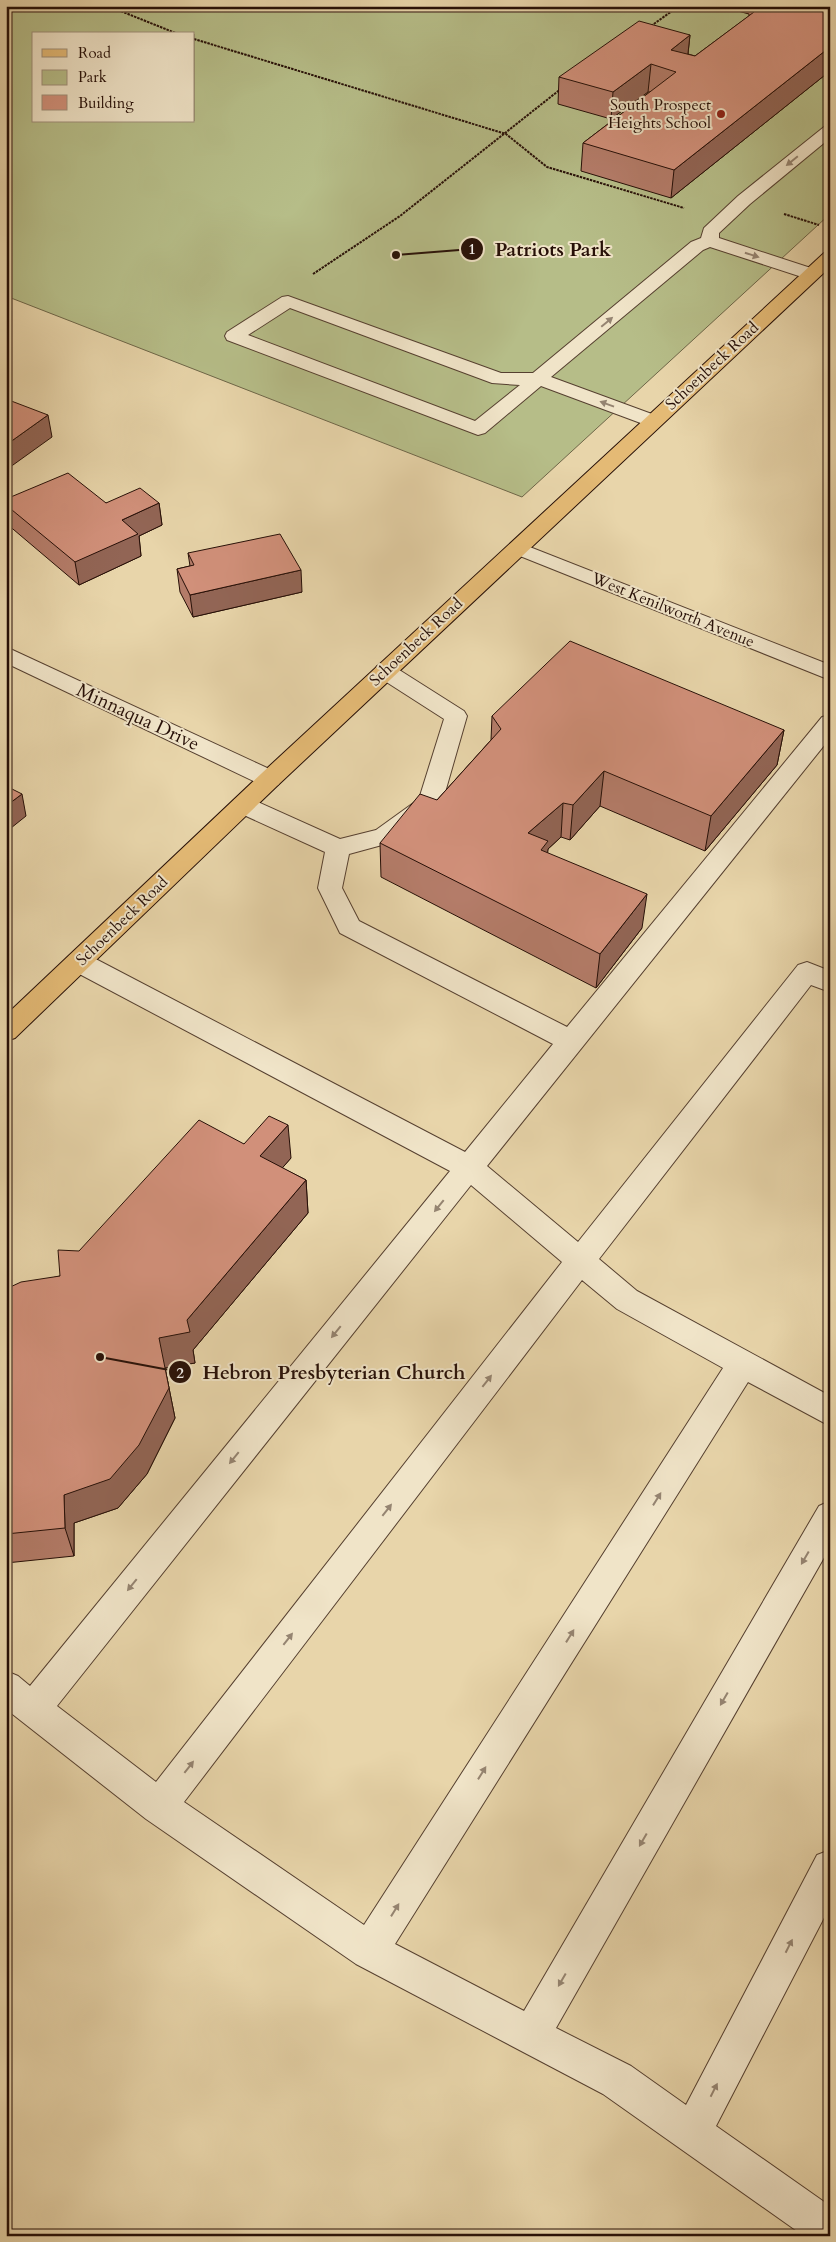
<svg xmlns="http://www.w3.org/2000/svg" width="836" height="2242" font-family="Cardo,serif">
<rect width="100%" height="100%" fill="#e8d5aa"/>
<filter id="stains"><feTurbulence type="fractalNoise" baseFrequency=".004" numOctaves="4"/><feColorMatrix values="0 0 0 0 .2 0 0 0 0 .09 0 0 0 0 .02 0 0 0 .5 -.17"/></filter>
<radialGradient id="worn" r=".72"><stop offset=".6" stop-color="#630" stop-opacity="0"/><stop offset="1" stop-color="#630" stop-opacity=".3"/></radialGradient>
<path fill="#b6bd88" stroke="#6e6648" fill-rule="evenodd" d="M6,6H830V214L522,497L6,296ZM34,34H194V121H34Z"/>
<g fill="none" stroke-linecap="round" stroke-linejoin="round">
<g stroke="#564030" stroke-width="2">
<g id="minor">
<path d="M830,125V138L750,204L719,233V238L817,270L820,274L817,278H805L710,247L703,250L551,377L660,417L663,421L660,425L653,427L646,425L541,386L485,433L478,435L227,340L225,336L227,332L282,297L288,296L501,373H533L691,242L701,238L704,228L738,196L824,127ZM290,308L492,383L520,385L475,421L248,335Z"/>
<path d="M517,542L830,665V680L510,552L507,548L510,544Z"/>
<path d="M6,647L278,773L282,779L278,785L270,787L262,785L6,663Z"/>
<path d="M385,664L393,666L464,711L467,716L442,803L438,809L393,842L349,854L342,888L359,921L567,1027L822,717L830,715V738L487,1166L578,1242L798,965L807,962L830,971V992L811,985L599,1259L637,1291L830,1396V1426L748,1382L395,1944L524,2011L819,1506L830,1501V1547L556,2028L631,2066L686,2105L817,1855L830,1850V1906L716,2126L830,2206V2236H804L603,2094L356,1964L146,1819L6,1709V1671L18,1676L30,1686L450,1171L70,969L66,962L70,955L79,953L88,955L465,1152L553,1044L340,933L318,888L325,852L235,811L231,805L235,799L243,797L251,799L340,839L376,830L419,799L444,719L377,676L374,671L377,666ZM471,1185L562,1262L156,1782L57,1706ZM582,1280L617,1309L723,1368L364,1925L184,1802Z"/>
</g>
</g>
<g stroke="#260f07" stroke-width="2">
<path id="major" d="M830,252V267L278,785L15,1038L6,1041V1015L262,773L824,253Z"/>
</g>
<g stroke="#260f07" stroke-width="2" stroke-dasharray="2.5 1" stroke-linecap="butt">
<path d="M108,6L178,34"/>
<path d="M651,26L679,6"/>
<path d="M194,39L506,134L547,167L684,208"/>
<path d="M784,214L819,225"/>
<path d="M313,274L400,216L562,88"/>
</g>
<use href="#minor" fill="#f0e4c8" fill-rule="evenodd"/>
<use href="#major" fill="#e4ba75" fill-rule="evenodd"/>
</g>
<g fill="#b47c69" stroke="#260f07">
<path d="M734,6H830V71L671,198L581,171L583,143L650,92H648L611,119L558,104L559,77L690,35L688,54L695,56L749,16V14L734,10Z"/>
<path d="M6,499L106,503H159L162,525L139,536L141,556L79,585L7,524Z"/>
<path d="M188,553L302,592L193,617L180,592L177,569L190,566Z"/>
<path d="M492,716L784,730L777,765L705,851L600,806L570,840L561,837L548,849L547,853L642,928L596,988L381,877L380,843L437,800L491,740Z"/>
<path d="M244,1144L291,1158L282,1168L306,1180L308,1213L193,1350L195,1363L165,1368L175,1418L147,1474L118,1508L74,1523V1556L6,1563V1289L60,1276L79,1251Z"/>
</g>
<g fill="#926555" stroke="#260f07">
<path d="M690,35L687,62L671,50Z"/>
<path d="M830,47V71L671,198L674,170Z"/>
<path d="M651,64L648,92L611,119L613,92Z"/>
<path d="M48,415L52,437L6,470V445Z"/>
<path d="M159,503L162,525L139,536L141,556L79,585L75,562L122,520Z"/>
<path d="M301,570L302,592L193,617L190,595Z"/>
<path d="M784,730L777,765L705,851L711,816Z"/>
<path d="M604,771L600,806L570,840L573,805Z"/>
<path d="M22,794L26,816L6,832V806Z"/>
<path d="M563,803L561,837L548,849L546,876L528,833Z"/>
<path d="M647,894L642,928L596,988L600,954Z"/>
<path d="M288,1125L291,1158L264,1189L260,1156Z"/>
<path d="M306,1180L308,1213L193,1350L195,1363L165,1368L175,1418L147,1474L118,1508L74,1523V1556L65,1528L64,1495L159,1338L187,1320Z"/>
</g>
<g fill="#d1907a" stroke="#260f07">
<path d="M756,6H830V47L674,170L583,143L676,72L651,64L613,92L559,77L639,21L690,35L671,50L695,56L754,12L750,11Z"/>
<path d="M6,399L48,415L6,445Z"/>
<path d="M68,473L106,503L140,488L159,503L122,520L138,534L75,562L6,505V499Z"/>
<path d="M280,534L301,570L190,595L177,569L194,565L188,553Z"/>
<path d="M570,641L784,730L711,816L604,771L573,805L563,803L528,833L548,841L541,850L647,894L600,954L380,843L420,794L437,800L501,729L492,716Z"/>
<path d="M6,786L22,794L6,806Z"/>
<path d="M269,1116L288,1125L260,1156L306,1180L187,1320L190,1332L159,1338L169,1388L139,1445L110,1479L64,1495L65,1528L6,1534V1494L7,1492H6V1289L21,1282L60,1276L58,1250L79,1251L199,1120L244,1144Z"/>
</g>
<defs><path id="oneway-solid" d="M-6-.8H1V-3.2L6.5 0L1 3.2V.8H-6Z" transform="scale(1.25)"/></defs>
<g fill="#958471">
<use href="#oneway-solid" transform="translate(792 161) rotate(141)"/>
<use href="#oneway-solid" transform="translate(752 255) rotate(18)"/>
<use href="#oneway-solid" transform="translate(607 322) rotate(-40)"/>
<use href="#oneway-solid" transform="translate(607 404) rotate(-160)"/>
<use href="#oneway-solid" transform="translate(439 1206) rotate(129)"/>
<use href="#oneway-solid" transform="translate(336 1332) rotate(129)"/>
<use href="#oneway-solid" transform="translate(487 1381) rotate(-52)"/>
<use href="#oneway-solid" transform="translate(234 1458) rotate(129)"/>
<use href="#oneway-solid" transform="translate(657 1499) rotate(-58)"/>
<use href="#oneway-solid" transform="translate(387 1510) rotate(-52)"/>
<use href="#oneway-solid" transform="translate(805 1558) rotate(120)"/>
<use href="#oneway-solid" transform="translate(132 1585) rotate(129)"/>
<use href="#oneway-solid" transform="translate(570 1636) rotate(-58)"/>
<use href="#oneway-solid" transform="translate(288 1639) rotate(-52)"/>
<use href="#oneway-solid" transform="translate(724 1699) rotate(120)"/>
<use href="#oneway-solid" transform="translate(189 1767) rotate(-52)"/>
<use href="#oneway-solid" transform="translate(482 1773) rotate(-58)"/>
<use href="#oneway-solid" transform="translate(643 1840) rotate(120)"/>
<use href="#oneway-solid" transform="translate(395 1910) rotate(-58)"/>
<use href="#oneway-solid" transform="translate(789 1946) rotate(-63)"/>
<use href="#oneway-solid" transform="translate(562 1980) rotate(120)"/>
<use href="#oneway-solid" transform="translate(714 2090) rotate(-63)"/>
</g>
<circle fill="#8f2418" stroke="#f0e4c8" stroke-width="2" cx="721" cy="114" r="5"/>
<g text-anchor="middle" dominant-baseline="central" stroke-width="4" stroke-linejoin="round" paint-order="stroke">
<g font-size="16" fill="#260f07" stroke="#f0e4c8" text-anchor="end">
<text x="711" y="105">South Prospect<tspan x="711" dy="18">Heights School</tspan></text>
</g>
<g font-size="16" fill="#260f07" stroke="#f0e4c8">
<text transform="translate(712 366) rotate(-43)">Schoenbeck Road</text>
<text transform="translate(673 610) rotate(22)">West Kenilworth Avenue</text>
<text transform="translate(416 642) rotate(-43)">Schoenbeck Road</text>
<text transform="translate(122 921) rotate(-44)">Schoenbeck Road</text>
</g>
<g font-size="19" fill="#260f07" stroke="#f0e4c8">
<text transform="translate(138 717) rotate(25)">Minnaqua Drive</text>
</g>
</g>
<path fill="none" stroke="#260f07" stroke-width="2" d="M396 255L472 249M100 1357L180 1372"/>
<g fill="#260f07" stroke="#f0e4c8" stroke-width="2">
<circle cx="396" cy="255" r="5"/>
<circle cx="100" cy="1357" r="5"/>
<circle cx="472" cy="249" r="12"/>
<circle cx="180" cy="1372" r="12"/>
</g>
<g font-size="15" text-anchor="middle" font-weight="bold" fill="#fff">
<text x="472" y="254">1</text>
<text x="180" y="1378">2</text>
</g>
<g font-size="20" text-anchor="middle" font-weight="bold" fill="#260f07" stroke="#f0e4c8" stroke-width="4" stroke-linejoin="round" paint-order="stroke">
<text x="553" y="256">Patriots Park</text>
<text x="334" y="1379">Hebron Presbyterian Church</text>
</g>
<rect width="836" height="2242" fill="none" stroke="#e8d5aa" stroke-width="25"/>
<rect x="8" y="8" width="821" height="2227" fill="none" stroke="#260f07" stroke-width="2.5"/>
<rect x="12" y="12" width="811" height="2217" fill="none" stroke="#260f07"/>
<rect x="32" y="32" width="162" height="90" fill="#f0e4c8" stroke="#9f8f7b"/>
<rect x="42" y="49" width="25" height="8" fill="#e4ba75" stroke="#9f8f7b"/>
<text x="78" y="58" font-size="15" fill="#260f07">Road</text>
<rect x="42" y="70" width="25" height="15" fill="#b6bd88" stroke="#9f8f7b"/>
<text x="78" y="82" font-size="15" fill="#260f07">Park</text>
<rect x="42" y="95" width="25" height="15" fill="#d1907a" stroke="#9f8f7b"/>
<text x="78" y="108" font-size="15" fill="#260f07">Building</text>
<rect width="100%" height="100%" filter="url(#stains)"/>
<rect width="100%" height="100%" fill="url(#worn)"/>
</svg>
